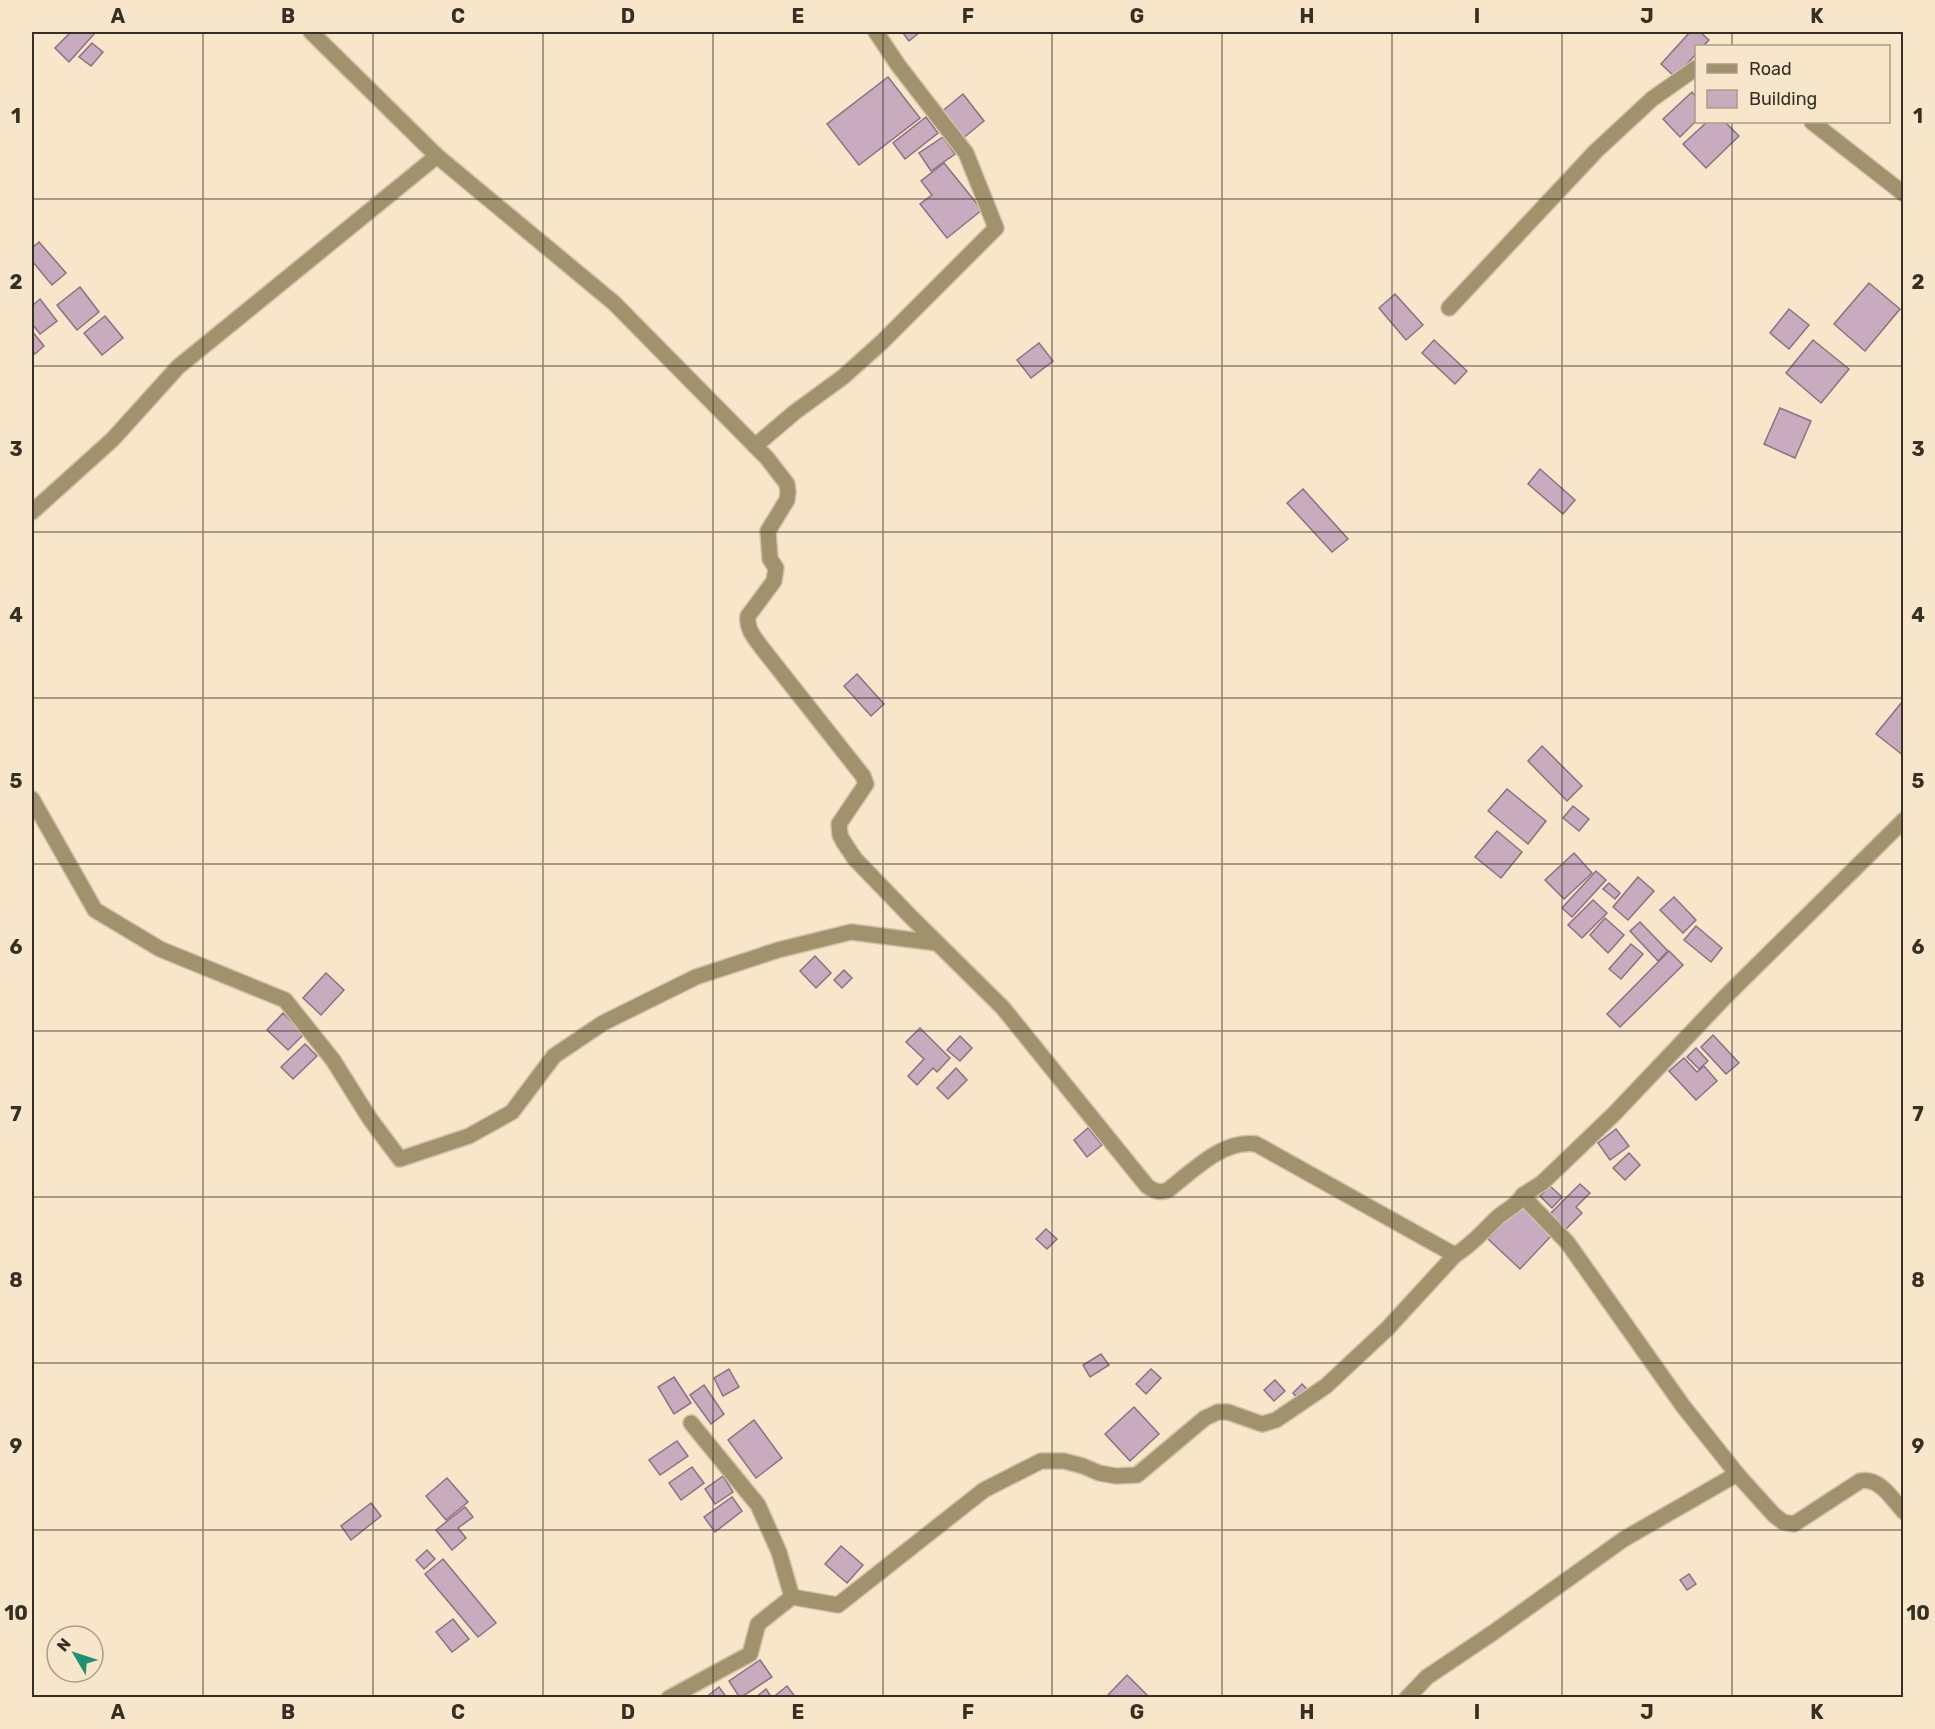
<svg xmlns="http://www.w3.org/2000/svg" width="1935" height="1729" font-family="Rubik,sans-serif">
<rect width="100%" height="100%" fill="#f7e6c9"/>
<g fill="#c8abbe" stroke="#8c7182" stroke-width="1.5">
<path d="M71,32H93L95,33L69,62L55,48Z"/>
<path d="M902,32H920L909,41Z"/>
<path d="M1690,32H1700L1709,40L1703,46H1696V54L1675,77L1661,64Z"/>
<path d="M92,43L103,52L91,66L79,57Z"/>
<path d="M888,77L920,118L859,165L827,124Z"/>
<path d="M1692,92L1696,97V121L1680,137L1663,119Z"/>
<path d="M963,94L984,121L962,139L940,113Z"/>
<path d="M926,117L938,133L905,159L893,143Z"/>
<path d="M1707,122H1725L1739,136L1706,168L1683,144Z"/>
<path d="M943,137L955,154L931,171L919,153Z"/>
<path d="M944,163L982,210L947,238L920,204L932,195L921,181Z"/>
<path d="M39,242L66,273L52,285L32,261V248Z"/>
<path d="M1869,283L1900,309L1865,351L1834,324Z"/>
<path d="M80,287L99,312L77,330L57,305Z"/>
<path d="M1395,294L1423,325L1406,340L1379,308Z"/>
<path d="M40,299L57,321L40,334L32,324V306Z"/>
<path d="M1789,309L1809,325L1789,349L1770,333Z"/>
<path d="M105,316L123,338L102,355L84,333Z"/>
<path d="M32,331L44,346L35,354L32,350Z"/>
<path d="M1434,340L1467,371L1455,384L1422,353Z"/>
<path d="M1813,340L1849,369L1821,403L1786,373Z"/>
<path d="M1039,343L1053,361L1031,378L1017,360Z"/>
<path d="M1780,408L1811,421L1795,458L1764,444Z"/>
<path d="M1540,469L1575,500L1563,514L1528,484Z"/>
<path d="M1303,489L1348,539L1332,552L1287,503Z"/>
<path d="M857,674L884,704L871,716L844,686Z"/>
<path d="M1902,702L1904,703V756L1876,734Z"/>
<path d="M1542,746L1582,786L1567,801L1528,761Z"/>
<path d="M1507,789L1546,821L1528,844L1488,811Z"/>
<path d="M1573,806L1589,819L1579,831L1563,818Z"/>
<path d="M1497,831L1522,852L1501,878L1475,857Z"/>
<path d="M1574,853L1592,873L1564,899L1545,880Z"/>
<path d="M1596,871L1606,880L1572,917L1562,908Z"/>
<path d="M1638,877L1654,891L1628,920L1613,907Z"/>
<path d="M1609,883L1620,893L1615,899L1603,889Z"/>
<path d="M1674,897L1696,920L1683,933L1660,910Z"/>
<path d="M1593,900L1607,913L1582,938L1568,925Z"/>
<path d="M1605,918L1624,935L1608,953L1590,935Z"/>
<path d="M1640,922L1668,951L1658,961L1630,931Z"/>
<path d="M1696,926L1722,948L1711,962L1684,940Z"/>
<path d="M1631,944L1643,954L1621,979L1609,969Z"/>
<path d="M1669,951L1683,965L1620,1027L1607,1014Z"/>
<path d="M815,956L831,973L816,988L800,971Z"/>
<path d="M844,970L852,978L842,988L834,980Z"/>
<path d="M326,973L344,990L321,1015L303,998Z"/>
<path d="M283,1013L304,1034L288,1050L267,1030Z"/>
<path d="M920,1028L950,1058L937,1072L933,1068L917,1085L908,1076L924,1059L906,1042Z"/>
<path d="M1713,1035L1739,1063L1726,1074L1701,1047Z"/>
<path d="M960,1036L972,1048L960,1061L947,1050Z"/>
<path d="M305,1044L317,1056L293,1079L281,1067Z"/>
<path d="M1696,1048L1708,1061L1699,1069L1687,1057Z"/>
<path d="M1684,1058L1697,1072L1704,1066L1717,1081L1696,1100L1669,1071Z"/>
<path d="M956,1068L967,1080L948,1099L937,1088Z"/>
<path d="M1088,1128L1102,1145L1087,1157L1074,1140Z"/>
<path d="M1616,1129L1629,1146L1610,1160L1598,1143Z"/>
<path d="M1629,1153L1640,1165L1625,1180L1613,1168Z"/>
<path d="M1580,1184L1590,1193L1576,1207L1582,1213L1566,1229L1550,1214Z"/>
<path d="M1550,1186L1562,1197L1552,1208L1540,1196Z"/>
<path d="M1520,1204L1552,1235L1520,1269L1488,1239Z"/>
<path d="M1046,1229L1057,1239L1047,1249L1036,1239Z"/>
<path d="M1101,1354L1109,1365L1090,1377L1083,1365Z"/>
<path d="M729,1369L739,1387L723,1396L714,1378Z"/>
<path d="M1151,1369L1161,1378L1146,1394L1136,1384Z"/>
<path d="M674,1377L691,1403L674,1414L658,1387Z"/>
<path d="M1275,1380L1285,1391L1274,1401L1264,1390Z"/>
<path d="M1302,1384L1309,1391L1300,1401L1293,1393Z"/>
<path d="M704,1385L724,1414L711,1424L690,1395Z"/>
<path d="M1134,1407L1159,1434L1130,1461L1105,1434Z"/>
<path d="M754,1420L782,1458L756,1478L728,1440Z"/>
<path d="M677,1441L688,1456L660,1475L649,1460Z"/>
<path d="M692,1467L704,1483L681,1500L669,1483Z"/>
<path d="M723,1476L733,1492L715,1504L705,1489Z"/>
<path d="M447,1478L468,1502L446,1520L426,1496Z"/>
<path d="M732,1497L742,1511L715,1532L704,1517Z"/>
<path d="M371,1503L381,1516L351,1540L341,1526Z"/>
<path d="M465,1507L473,1517L458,1528L466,1538L452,1550L436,1530Z"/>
<path d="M841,1546L863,1565L847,1583L825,1564Z"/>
<path d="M427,1550L435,1559L424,1569L416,1560Z"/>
<path d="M443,1559L496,1623L478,1637L425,1574Z"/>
<path d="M1689,1574L1696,1584L1687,1590L1680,1580Z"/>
<path d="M453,1619L469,1639L452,1652L436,1632Z"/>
<path d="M760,1660L772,1677L740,1698L729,1681Z"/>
<path d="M1127,1675L1150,1698H1111L1108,1695Z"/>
<path d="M787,1686L796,1698H778L776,1695Z"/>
<path d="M719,1687L727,1698H705Z"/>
<path d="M766,1689L772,1698H755Z"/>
</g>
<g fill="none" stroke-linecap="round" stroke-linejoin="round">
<g stroke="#d0c2a8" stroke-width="18">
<g id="minor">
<path d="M311,32L437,156"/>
<path d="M1812,122L1904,194"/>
<path d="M1449,308L1596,151L1652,99L1696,68"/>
<path d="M755,446L795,412L843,377L882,342L996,228L966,153L898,65L876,32"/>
<path d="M32,512L113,439L178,367L437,156L614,303L767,458L787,484L788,492L787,500L768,531L770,559L776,568L774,581L748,616C746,629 755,638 762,648L863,776L866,784L839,824L840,835L843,841L855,859L911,917L1003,1008L1147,1186C1154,1191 1159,1193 1168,1190C1193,1171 1223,1139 1256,1144L1455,1255C1472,1245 1484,1230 1498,1217C1508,1208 1516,1207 1523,1195L1532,1206L1567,1242L1683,1406L1737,1474L1774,1515L1783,1522L1794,1524L1860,1481C1880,1477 1892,1499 1904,1512"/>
<path d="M32,799L95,910L160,949L285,1000L333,1060L370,1119L400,1159L469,1136L512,1112L554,1056L603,1023L696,977L778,950L851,932L937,943"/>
<path d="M1523,1195L1542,1183L1614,1114L1726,996L1904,820"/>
<path d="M691,1423L758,1505L779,1552L792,1597"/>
<path d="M669,1698L750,1654L758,1624L792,1597L838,1605L984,1490L1041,1461H1064L1083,1466L1099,1473L1116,1476L1137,1475L1205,1418L1218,1412H1228L1262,1424L1276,1420L1326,1386L1387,1329L1455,1255"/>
<path d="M1407,1698L1427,1677L1494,1632L1624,1539L1737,1474"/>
</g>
</g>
<use href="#minor" stroke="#9f926c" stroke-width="15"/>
</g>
<path fill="none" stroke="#363024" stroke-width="1.5" stroke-opacity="0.55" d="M203,32V1698M373,32V1698M543,32V1698M713,32V1698M883,32V1698M1052,32V1698M1222,32V1698M1392,32V1698M1562,32V1698M1732,32V46M1732,122V1698M32,199H1904M32,366H1904M32,532H1904M32,698H1904M32,864H1904M32,1031H1904M32,1197H1904M32,1363H1904M32,1530H1904"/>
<rect width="1935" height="1729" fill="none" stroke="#f7e6c9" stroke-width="66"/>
<rect x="1695" y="45" width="195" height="78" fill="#f7e6c9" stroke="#aa9d87" stroke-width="1.5"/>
<rect x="1707" y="64" width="30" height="9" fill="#9f926c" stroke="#aa9d87" stroke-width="1.5"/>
<text x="1749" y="75" font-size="18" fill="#363024">Road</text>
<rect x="1707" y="90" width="30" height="18" fill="#c8abbe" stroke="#aa9d87" stroke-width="1.5"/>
<text x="1749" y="105" font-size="18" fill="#363024">Building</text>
<g transform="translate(75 1654) rotate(309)"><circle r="28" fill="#f7e6c9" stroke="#aa9d87" stroke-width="1.5"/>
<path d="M0-4.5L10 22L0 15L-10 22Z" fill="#1e9173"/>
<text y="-9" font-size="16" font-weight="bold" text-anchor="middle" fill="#363024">N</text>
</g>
<rect x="33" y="33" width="1869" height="1663" fill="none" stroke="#363024" stroke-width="2"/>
<g font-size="20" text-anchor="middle" font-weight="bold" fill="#363024">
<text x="118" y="23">A</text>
<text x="288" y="23">B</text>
<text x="458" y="23">C</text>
<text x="628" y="23">D</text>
<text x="798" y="23">E</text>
<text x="968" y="23">F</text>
<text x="1137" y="23">G</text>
<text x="1307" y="23">H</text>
<text x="1477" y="23">I</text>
<text x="1647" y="23">J</text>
<text x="1817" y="23">K</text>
<text x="16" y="123">1</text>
<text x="1918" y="123">1</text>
<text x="16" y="289">2</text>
<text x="1918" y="289">2</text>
<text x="16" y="456">3</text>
<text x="1918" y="456">3</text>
<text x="16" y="622">4</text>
<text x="1918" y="622">4</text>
<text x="16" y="788">5</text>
<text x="1918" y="788">5</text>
<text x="16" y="954">6</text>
<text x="1918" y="954">6</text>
<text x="16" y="1121">7</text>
<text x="1918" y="1121">7</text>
<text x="16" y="1287">8</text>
<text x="1918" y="1287">8</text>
<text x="16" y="1453">9</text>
<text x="1918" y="1453">9</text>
<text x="16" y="1620">10</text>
<text x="1918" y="1620">10</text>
<text x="118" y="1719">A</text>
<text x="288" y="1719">B</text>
<text x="458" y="1719">C</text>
<text x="628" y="1719">D</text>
<text x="798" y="1719">E</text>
<text x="968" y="1719">F</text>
<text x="1137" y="1719">G</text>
<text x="1307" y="1719">H</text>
<text x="1477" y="1719">I</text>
<text x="1647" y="1719">J</text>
<text x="1817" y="1719">K</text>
</g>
</svg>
